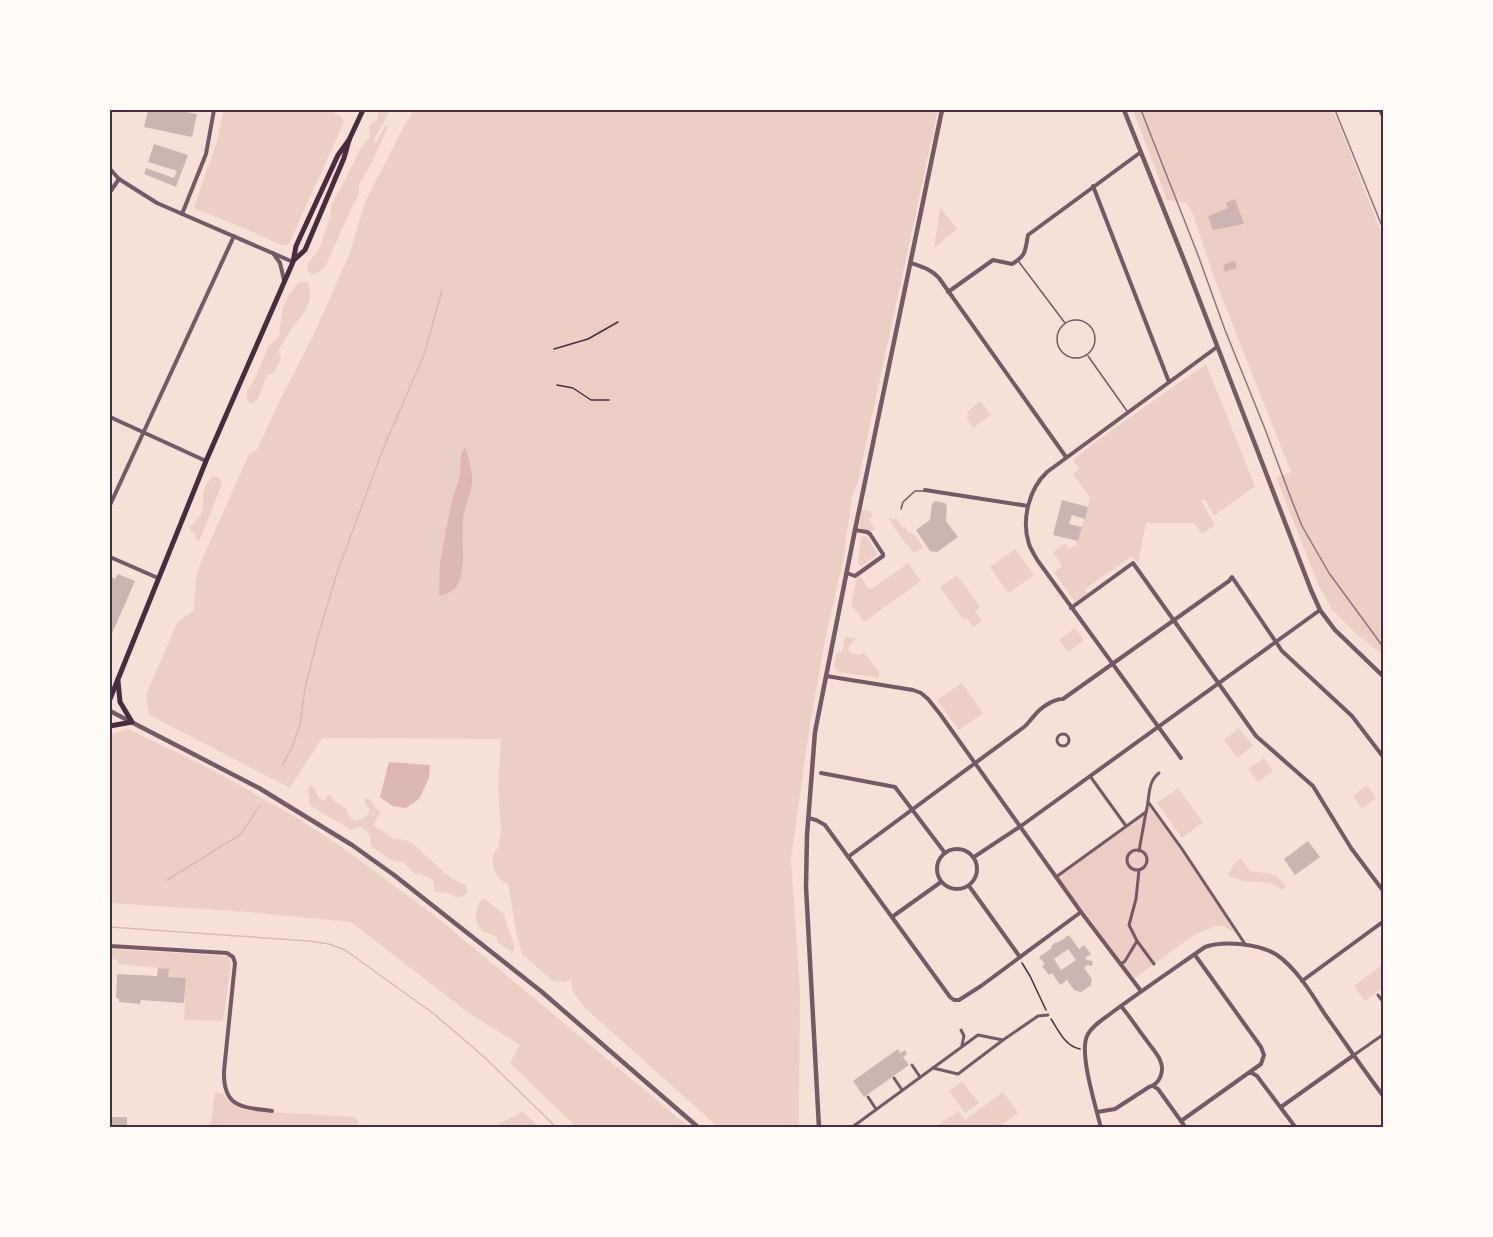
<svg xmlns="http://www.w3.org/2000/svg" width="1493" height="1237" font-family="'Work Sans',sans-serif">
<rect width="100%" height="100%" fill="#f7e1d7"/>
<g fill="#ebcfc5">
<path d="M224,110H328L341,116L344,122L289,244L286,245H281L244,228L196,209L194,207L216,144Z"/>
<path d="M378,110H390L373,141L376,142L386,125L388,127L370,166L359,185V194L353,205L325,267L315,274H312L307,270L308,263L318,251L323,238L330,217L332,203L345,180L360,149L369,138L370,125L377,120Z"/>
<path d="M414,110H938L858,481L852,497L843,561L825,640L810,724L791,859L800,989L799,1127H718L584,1007L573,992L571,980L564,982L553,981L522,954L517,936L508,884L499,879L493,867V855L498,848L501,832L498,785L501,739L322,738L290,788L149,715L146,695L177,623L194,610L196,578L201,562L249,454L257,450L278,404L313,336L350,253L365,202L404,126Z"/>
<path d="M1133,110H1333L1383,237V655L1355,633L1332,610L1318,584L1276,477L1291,472L1213,275L1194,217L1187,203L1167,200Z"/>
<path d="M940,207L957,229L934,248Z"/>
<path d="M299,282H308C315,306 303,312 291,330C286,337 282,344 278,351L281,358L273,374L267,375L258,399L251,404L247,400V391L257,374L268,347L279,336L282,310L288,296Z"/>
<path d="M1206,364L1255,486L1214,516L1205,500H1201L1215,525L1202,534L1194,523H1146L1138,563L1131,557L1085,589L1088,593L1075,602L1054,572L1062,566L1053,552L1066,543L1069,549L1075,545L1078,541L1090,498L1073,474L1079,469L1073,460L1106,434Z"/>
<path d="M980,401L991,415L973,428L966,418L969,415L967,412Z"/>
<path d="M213,476L219,478L222,484L199,542L195,538L196,534L191,532L190,527L200,516L203,510V494L207,483Z"/>
<path d="M862,510L870,511L873,516L869,520L875,529L870,532L859,528Z"/>
<path d="M889,518H890L897,519L902,527H905L909,533L914,534L923,547L915,553L913,552L901,538Z"/>
<path d="M864,536L866,537L877,552L876,556L861,566L858,564L861,538Z"/>
<path d="M1015,549L1034,575L1010,592H1007L990,567Z"/>
<path d="M908,563L921,581L864,622L851,604L857,578L860,576L868,588L872,589Z"/>
<path d="M957,575L980,607L975,611L982,621L973,627L966,617L963,619L940,587Z"/>
<path d="M1075,628L1084,640L1068,652L1059,640Z"/>
<path d="M845,637L856,638L857,639C851,642 847,646 850,653L858,655L864,653L865,654L879,672V678L839,672L834,667L836,654L842,651Z"/>
<path d="M962,683L983,713L959,730L937,700Z"/>
<path d="M1239,728L1253,746L1237,758L1224,740Z"/>
<path d="M128,729L211,769L299,819L339,845L434,915L689,1127H576L510,1063L520,1045L470,1014L351,922L247,912L110,903V736L114,733Z"/>
<path d="M1264,758L1273,771L1258,782L1248,769Z"/>
<path d="M311,785L315,789L319,799L325,800L328,795L330,794L334,801L347,809C348,817 352,821 361,820L369,814V809L365,803L364,799L367,798L372,802L376,809L381,811L373,825L393,838L405,840L412,843L445,873L453,879L465,885L468,892L462,897H456L451,894L434,891L433,880L419,873L415,874L404,863L391,860L371,846L370,834L360,826L351,830L311,806L309,802C310,796 307,792 309,786Z"/>
<path d="M1367,785L1376,798L1362,809L1353,796Z"/>
<path d="M1178,788L1203,822L1182,838L1157,803Z"/>
<path d="M1149,803L1239,934L1222,926H1215L1194,935L1132,980L1056,877L1146,812Z"/>
<path d="M1241,858L1250,871C1269,874 1275,870 1286,887L1282,890L1271,883L1244,881L1228,876L1233,865Z"/>
<path d="M483,898L503,913L515,948L512,952L497,942V937C491,933 483,934 479,927C473,919 476,905 483,898Z"/>
<path d="M110,949L227,956L231,963L223,1021L184,1020L186,978L168,977V969L118,964V960L110,959Z"/>
<path d="M1383,964V987L1365,1001L1354,986Z"/>
<path d="M962,1081L979,1103L965,1113L949,1091Z"/>
<path d="M215,1092L223,1094C232,1107 238,1108 253,1111L355,1117L359,1122L354,1128H210Z"/>
<path d="M1003,1092L1018,1113L1003,1124L1005,1127H936L958,1111L965,1120Z"/>
<path d="M523,1112L539,1127H497L498,1124Z"/>
</g>
<g fill="#dcb8b0">
<path d="M465,447C470,460 475,479 470,493C467,502 464,510 463,519C461,541 467,564 458,584C455,591 446,594 439,596L440,562L452,500L460,476L461,454Z"/>
<path d="M389,762L430,765L429,778L419,799L406,808L392,806L380,797Z"/>
</g>
<g fill="none" stroke-linecap="round" stroke-linejoin="round">
<g stroke="#dcb8b0" stroke-width="1.5">
<path d="M282,766L292,747L300,725L305,688L319,633L337,573L383,449L424,355L442,290"/>
<path d="M167,880L241,834L260,805"/>
<path d="M110,927L309,941L329,944L345,950L434,1014L483,1056L557,1128"/>
</g>
</g>
<g fill="#ccb4b1" fill-rule="evenodd">
<path d="M148,110H175L197,114L192,137L144,127Z"/>
<path d="M154,144L188,155L176,187L144,174L146,168L174,178L177,171L148,162Z"/>
<path d="M1235,199L1244,224L1213,230L1208,216L1228,208L1226,203Z"/>
<path d="M1235,261L1237,268L1225,272L1223,265Z"/>
<path d="M1062,500L1088,507L1085,519L1072,515L1069,524L1082,527L1078,541L1053,535Z"/>
<path d="M935,501L945,503L947,506L946,521L958,537L937,552L930,551L916,530L930,520L932,504Z"/>
<path d="M118,574L135,581L110,638V576L115,579Z"/>
<path d="M1308,841L1320,857L1295,875L1284,859Z"/>
<path d="M1069,935L1079,949L1084,945L1091,954L1085,958L1087,960L1093,961L1092,966L1087,965L1084,968L1092,979L1091,985L1081,992L1074,990L1067,980L1060,985L1052,973L1049,975L1042,966L1045,964L1039,957L1052,948L1051,946L1056,942L1057,943ZM1068,949L1076,960L1061,970L1054,959Z"/>
<path d="M158,968L169,969L168,977L186,978L184,1003L141,1000L140,1004L119,1002V999L116,998L117,974L157,976Z"/>
<path d="M898,1049L900,1053L905,1050L907,1054L903,1057L909,1065L864,1097L853,1081Z"/>
<rect x="110" y="1117" width="17" height="11"/>
</g>
<g fill="none" stroke-linecap="round" stroke-linejoin="round">
<g stroke="#4a2c40" stroke-width="1.5">
<path d="M554,349L588,339L618,322"/>
<path d="M557,385L573,388L591,400H609"/>
<path d="M1022,963L1030,976L1046,1010"/>
<path d="M1051,1019C1059,1031 1065,1046 1080,1049"/>
</g>
<g stroke="#755966" stroke-width="1.5">
<path d="M1019,262L1065,323"/>
<circle cx="1076" cy="339" r="19"/>
<path d="M1088,356L1127,411"/>
<path d="M901,509L903,502L915,491H924"/>
</g>
<g stroke="#755966" stroke-width="3">
<circle cx="1063" cy="740" r="6"/>
<path d="M1090,776L1126,826"/>
<path d="M1149,803L1182,849L1245,944"/>
<circle cx="1137" cy="860" r="10"/>
<path d="M1139,851L1146,812"/>
<path d="M1139,870L1136,899L1129,925L1137,941L1154,964"/>
<path d="M1056,877L1146,812C1150,798 1147,782 1159,773"/>
<path d="M1121,964L1125,961L1137,941"/>
<path d="M1378,995L1384,1003"/>
<path d="M961,1030L964,1036L962,1045"/>
<path d="M1354,1055L1384,1034"/>
<path d="M912,1065L920,1077"/>
<path d="M933,1068L958,1074L1003,1040"/>
<path d="M894,1078L902,1090"/>
<path d="M868,1097L876,1109"/>
<path d="M851,1128L978,1035L1003,1040L1038,1016L1048,1015"/>
</g>
<g stroke="#755966" stroke-width="4">
<path d="M1380,110L1384,118"/>
<path d="M110,169L119,179L157,203L293,262"/>
<path d="M1093,186L1169,382"/>
<path d="M110,192L119,179"/>
<path d="M182,214L206,154L214,110"/>
<path d="M273,253L280,263L284,280"/>
<path d="M911,263C922,267 931,269 939,278L1066,457"/>
<path d="M948,292L993,260L1012,264C1027,255 1025,250 1028,235L1141,152"/>
<path d="M110,417L206,461"/>
<path d="M925,490L1028,506"/>
<path d="M110,505L234,236"/>
<path d="M110,557L158,578"/>
<path d="M847,573L855,576L883,556V554L870,534L867,532L855,530"/>
<path d="M1071,608L1133,563L1256,736L1313,786L1351,848L1384,892"/>
<path d="M826,676L913,690L921,693L928,699L940,714L1081,912L1141,991"/>
<path d="M1181,758L1038,561C1035,556 1031,550 1029,544C1021,520 1029,489 1047,472L1217,347"/>
<path d="M821,773L895,787L945,853"/>
<path d="M808,818L816,820L825,825L950,997L954,1000H959L981,986L1081,912"/>
<circle cx="957" cy="869" r="20"/>
<path d="M848,857L1024,727C1028,724 1030,720 1034,716C1040,708 1053,699 1063,699L1229,581L1232,577L1282,651L1352,716L1384,758"/>
<path d="M974,857L1021,826L1320,610"/>
<path d="M969,886L1020,957"/>
<path d="M892,917L941,882"/>
<path d="M110,946L227,953L233,957L235,963L224,1071C223,1108 242,1107 272,1111"/>
<path d="M1302,981L1384,921"/>
<path d="M1249,1073H1252L1257,1076L1296,1128"/>
<path d="M1153,1086L1158,1089L1186,1128"/>
<path d="M1281,1107L1354,1055"/>
<path d="M1097,1112L1115,1109L1149,1087C1160,1084 1165,1071 1160,1060C1157,1053 1151,1047 1147,1041C1138,1029 1130,1017 1121,1006"/>
<path d="M1181,1121L1261,1064L1264,1055L1261,1047L1195,955"/>
<path d="M1101,1128C1096,1107 1079,1054 1087,1036C1091,1026 1105,1018 1114,1011C1144,989 1175,968 1205,947C1224,940 1260,944 1277,955C1296,968 1312,994 1324,1013C1344,1041 1363,1069 1384,1097"/>
</g>
<g stroke="#755966" stroke-width="4.5">
<path d="M1124,110L1186,265L1311,590L1320,610L1335,630L1384,677"/>
<path d="M110,711L259,788L352,845L394,875L542,992L699,1128"/>
<path d="M819,1128L806,887L807,835L815,732L855,530L942,110"/>
</g>
<g stroke="#4a2c40" stroke-width="5">
<path d="M294,260L305,250L344,158L349,140L363,110"/>
<path d="M110,699L206,461L293,262L296,246L338,155L349,140"/>
<path d="M110,726L132,722L120,702L118,681"/>
</g>
<path stroke="#8f747c" stroke-width="1.5" d="M1141,110L1198,255L1225,330L1265,429L1292,501L1302,526L1329,573L1384,648"/>
<path stroke="#8f747c" stroke-width="1.5" d="M1335,110L1384,231"/>
</g>
<rect width="1493" height="1237" fill="none" stroke="#fffaf5" stroke-width="222"/>
<rect x="111" y="111" width="1271" height="1015" fill="none" stroke="#4a2c40" stroke-width="2"/>
</svg>
